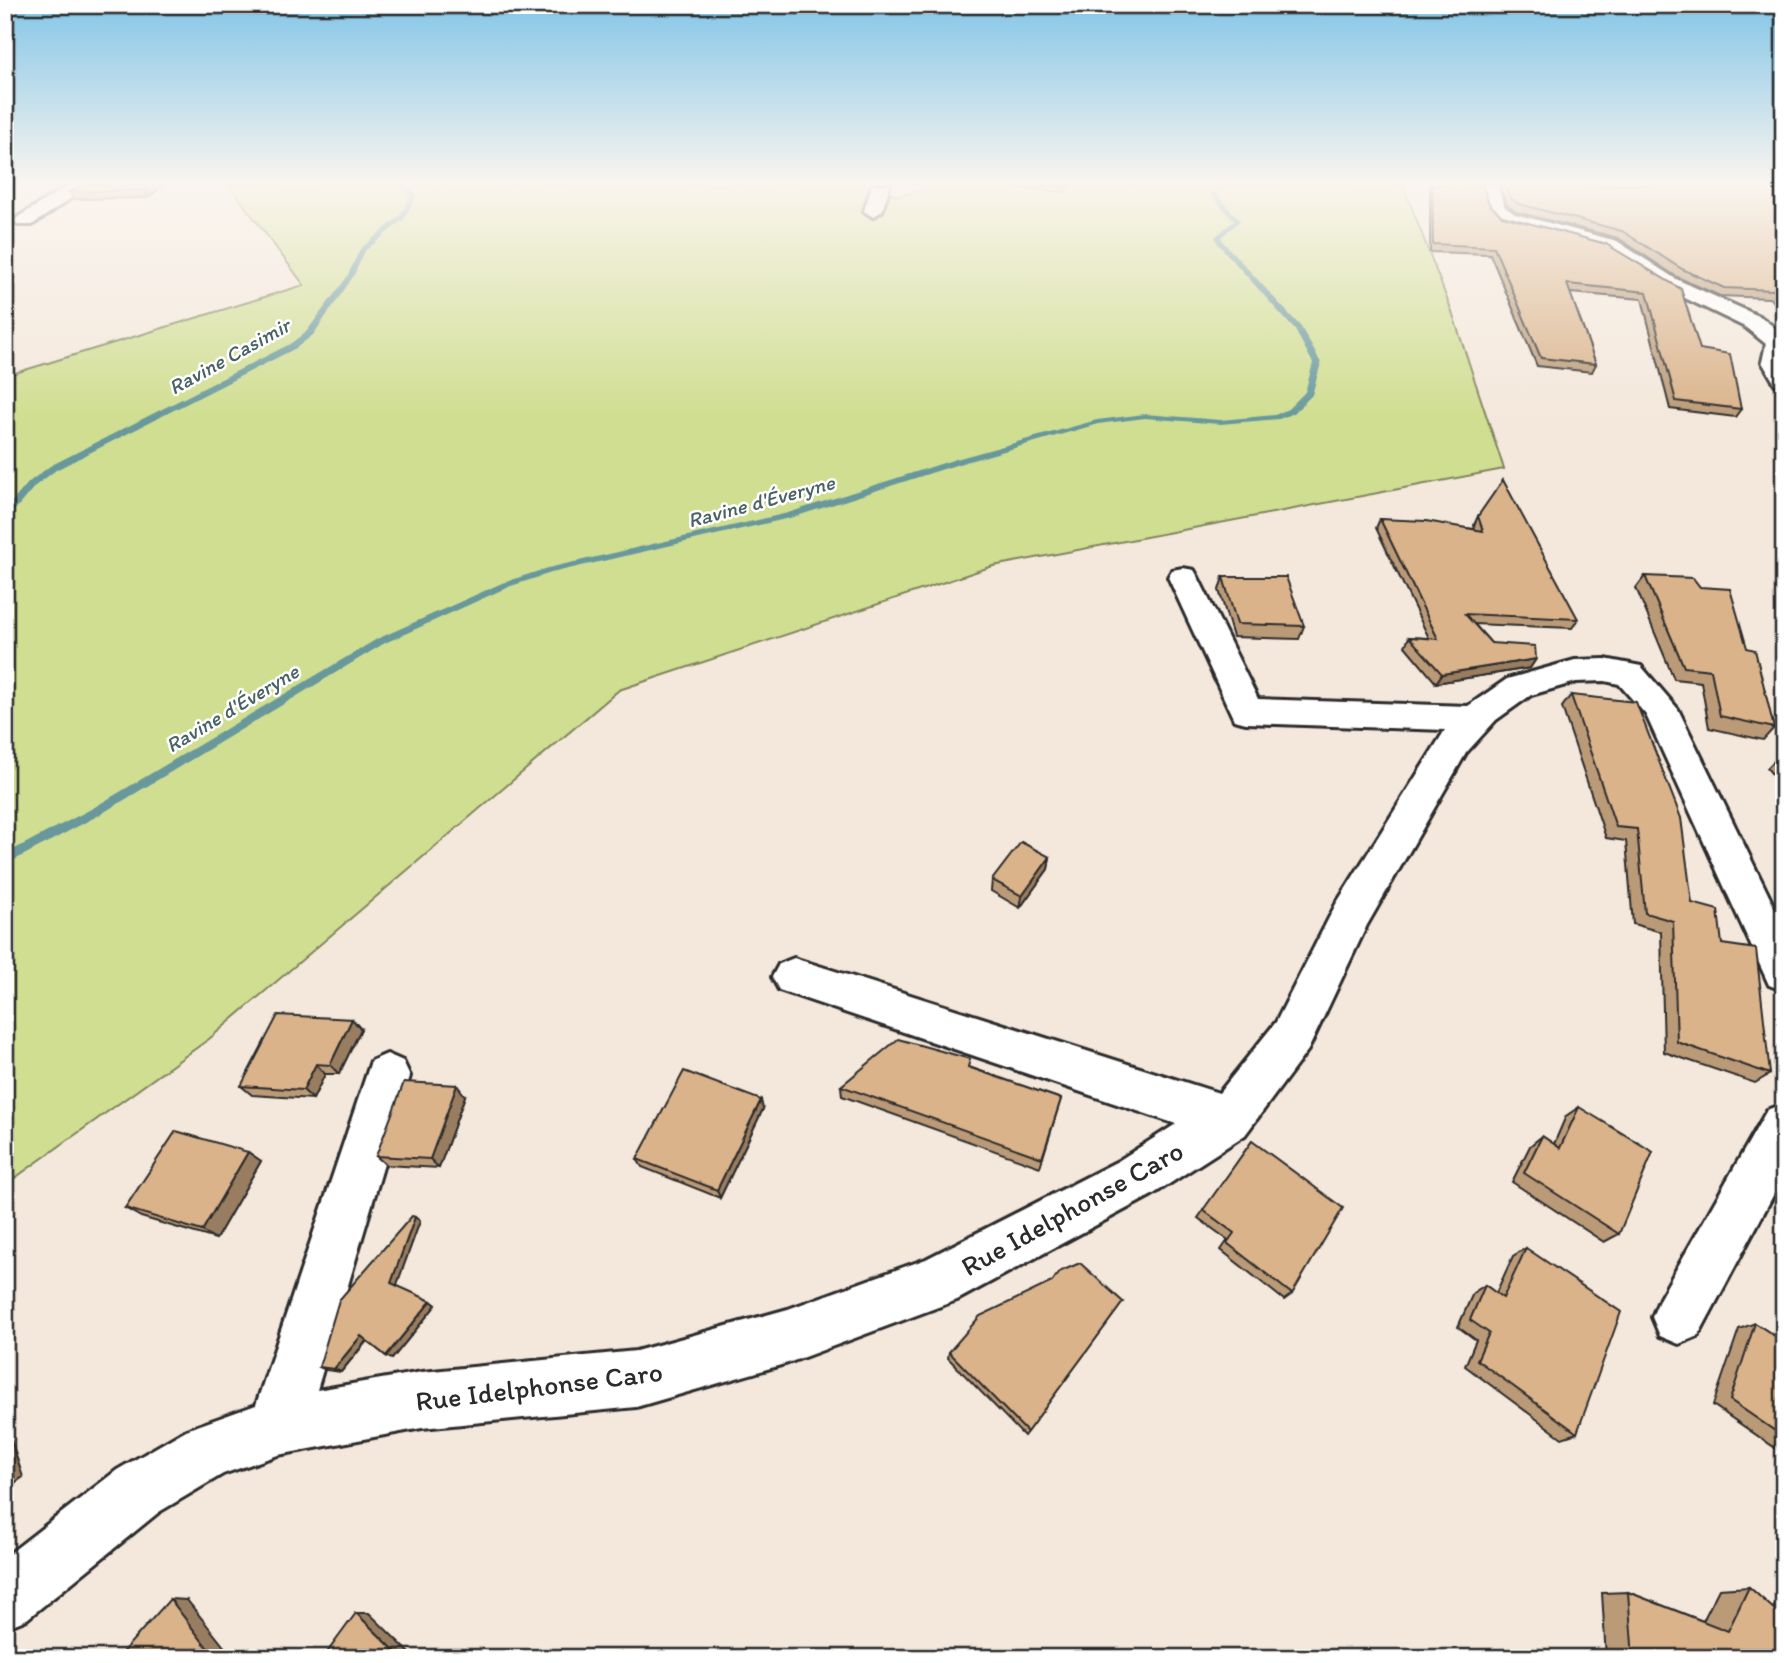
<svg xmlns="http://www.w3.org/2000/svg" width="1789" height="1663" font-family="Itim,sans-serif">
<rect width="100%" height="100%" fill="#f4e8dc"/>
<filter id="ink" filterUnits="userSpaceOnUse"><feTurbulence type="fractalNoise" baseFrequency=".0143" numOctaves="2"/><feDisplacementMap in="SourceGraphic" scale="14" xChannelSelector="R" yChannelSelector="G"/><feConvolveMatrix kernelMatrix="1 2 1 2 8 2 1 2 1" color-interpolation-filters="sRGB"/></filter>
<g filter="url(#ink)">
<path fill="#d0de91" stroke="#7e845e" stroke-width="2" d="M229,185H869L897,196L941,185H1403L1452,312L1504,469L993,566L619,690L209,1039L5,1185V376L304,285Z"/>
<g fill="none" stroke-linecap="round" stroke-linejoin="round">
<g fill="#67989c" fill-rule="evenodd">
<path d="M395,185H402L414,190L416,197L404,219L365,251L353,277L313,335L296,348L56,470L35,486L8,518L5,519V510L29,482L50,466L290,344L307,331L347,277L360,249L399,217L410,197L408,191Z"/>
<path d="M1227,185H1234L1217,194L1240,221L1221,237L1224,243L1301,327L1321,363L1312,395L1294,413L1279,419L1220,424L1145,418L1098,424L962,463L794,517L551,573L508,587L385,643L101,814L5,865V854L93,808L377,639L502,583L548,568L788,513L956,459L1097,420L1145,414L1220,420L1275,415L1288,409L1305,392L1313,363L1295,330L1218,244L1215,237L1234,221L1210,194Z"/>
</g>
<g stroke="#2b2b2b" stroke-width="6">
<g id="minor">
<path d="M69,185H90L32,225H18L15,221L18,217Z"/>
<path d="M872,185H890L882,211L873,217L864,211Z"/>
<path d="M1479,185H1497L1505,207L1515,214L1617,241L1676,279L1761,317L1784,335V386L1775,384L1762,362L1766,344L1745,327L1662,287L1603,249L1501,222L1488,210Z"/>
<path d="M1183,568L1194,570L1198,577L1258,699L1468,706L1507,679L1575,660L1605,659L1641,666L1678,709L1784,927V991L1769,985L1646,715L1619,684L1605,681L1576,682L1531,695L1496,720L1466,753L1367,925L1308,1050L1245,1135L1152,1195L957,1300L788,1363L636,1407L422,1428L278,1455L223,1474L159,1512L27,1619L5,1628V1557L117,1470L186,1430L256,1405L371,1061L387,1054L403,1061L410,1076L317,1390L422,1372L636,1351L788,1309L926,1259L1118,1161L1176,1124L779,990L772,977L779,964L794,958L1219,1093L1276,1022L1336,904L1445,730L1246,723L1234,720L1168,577L1172,570Z"/>
<path d="M1784,1103V1175L1698,1336L1679,1344L1660,1336L1652,1317L1660,1298L1767,1110Z"/>
</g>
</g>
<use href="#minor" fill="#fff" fill-rule="evenodd"/>
</g>
<g fill="#bb9a78" stroke="#2b2b2b" stroke-width="2">
<path d="M164,185L147,198L74,199L70,192Z"/>
<path d="M986,185H1068L1065,192Z"/>
<path d="M1430,185H1482L1489,204L1502,216L1606,244L1700,349L1741,409L1735,417L1670,409L1642,299L1570,293L1596,364L1592,372L1537,366L1490,254L1430,252Z"/>
<path d="M1499,185H1784V310L1769,298L1720,296L1677,277L1618,238L1516,212L1507,205Z"/>
<path d="M1478,516L1578,619L1572,628L1474,624L1491,643L1536,659L1530,668L1436,683L1405,646L1409,637L1429,638L1376,528L1380,519L1475,529L1474,525Z"/>
<path d="M1645,576L1747,648L1774,728L1763,740L1709,728L1701,682L1674,679L1636,588Z"/>
<path d="M1223,577L1304,626L1299,639L1233,637L1219,590Z"/>
<path d="M1571,695L1692,903L1722,944L1770,1074L1755,1083L1664,1052L1661,932L1633,924L1626,841L1606,838L1562,707Z"/>
<path d="M1780,755H1784V789L1767,768Z"/>
<path d="M1050,857L1048,869L1020,908L991,891L992,880Z"/>
<path d="M361,1029L339,1074H325L313,1099L252,1095L241,1086Z"/>
<path d="M969,1067L1061,1099L1040,1167L842,1096L841,1086Z"/>
<path d="M465,1096L439,1168L386,1165L376,1156Z"/>
<path d="M1579,1107L1619,1234L1604,1242L1512,1182L1530,1146L1542,1136L1554,1144L1566,1116Z"/>
<path d="M763,1109L720,1198L642,1167L637,1159Z"/>
<path d="M1252,1141L1292,1294L1284,1300L1221,1250L1228,1240L1198,1218Z"/>
<path d="M248,1152L261,1161L216,1239L141,1217L125,1208Z"/>
<path d="M420,1221L396,1286L431,1301L436,1305L392,1359L386,1356L367,1341L341,1372L326,1370L319,1367Z"/>
<path d="M1526,1248L1577,1433L1562,1438L1465,1366L1476,1340L1458,1327L1473,1293L1485,1285L1496,1293L1513,1256Z"/>
<path d="M1052,1282L1123,1302L1024,1436L948,1358L949,1352Z"/>
<path d="M1755,1323L1784,1342V1454L1713,1405L1739,1329Z"/>
<path d="M1784,1585V1658H1606L1602,1593L1628,1592L1703,1621L1719,1589L1749,1587L1773,1609Z"/>
</g>
<g fill="#997d61" stroke="#2b2b2b" stroke-width="2">
<path d="M151,185H164L147,198L144,190Z"/>
<path d="M1536,659L1530,668L1436,683L1442,674Z"/>
<path d="M1050,857L1048,869L1020,908L1022,896Z"/>
<path d="M352,1019L361,1029L339,1074L330,1065Z"/>
<path d="M316,1064L325,1074L313,1099L303,1090Z"/>
<path d="M457,1085L465,1096L439,1168L430,1159Z"/>
<path d="M761,1100L763,1109L720,1198L717,1190Z"/>
<path d="M248,1152L261,1161L216,1239L202,1231Z"/>
<path d="M415,1217L420,1221L396,1287L391,1283Z"/>
<path d="M431,1301L436,1305L392,1359L386,1356Z"/>
<path d="M361,1336L367,1340L341,1372L334,1369Z"/>
<path d="M5,1421L23,1477L5,1490Z"/>
<path d="M170,1599L187,1600L233,1658H215Z"/>
<path d="M356,1613H369L415,1658H402Z"/>
</g>
<g fill="#dab38b" stroke="#2b2b2b" stroke-width="2">
<path d="M81,185H151L144,190L70,192Z"/>
<path d="M1042,185H1067L1066,187Z"/>
<path d="M1432,185H1482L1489,204L1502,216L1606,244L1681,289L1700,349L1730,354L1741,409L1676,401L1647,292L1567,284L1596,364L1541,358L1494,247L1433,244Z"/>
<path d="M1505,185H1784V298L1774,290L1724,288L1682,269L1622,231L1519,204L1510,198Z"/>
<path d="M1503,480L1578,619L1465,614L1491,643L1535,646L1536,659L1442,674L1409,637L1438,639L1380,519L1426,521L1483,531L1478,516Z"/>
<path d="M1645,576L1693,578L1700,587L1730,589L1747,648L1755,650L1774,728L1720,716L1711,670L1684,667Z"/>
<path d="M1223,577H1286L1304,626L1237,624Z"/>
<path d="M1571,695L1636,702L1681,818L1692,903L1718,910L1722,944L1756,949L1770,1074L1677,1042L1673,921L1645,913L1637,829L1616,827Z"/>
<path d="M1021,842L1050,857L1022,896L992,880Z"/>
<path d="M278,1015L352,1019L330,1065L316,1064L303,1090L241,1086Z"/>
<path d="M898,1039L970,1059L968,1067L1061,1099L1042,1158L841,1086Z"/>
<path d="M684,1071L761,1100L717,1190L637,1159Z"/>
<path d="M404,1082L457,1085L430,1159L376,1156Z"/>
<path d="M1579,1107L1653,1152L1619,1234L1524,1173L1542,1136L1560,1148Z"/>
<path d="M176,1131L248,1152L202,1231L125,1208Z"/>
<path d="M1252,1141L1343,1208L1292,1294L1227,1243L1234,1233L1203,1210Z"/>
<path d="M412,1216L415,1217L391,1283L431,1301L386,1356L361,1336L334,1369L319,1367L339,1300Z"/>
<path d="M1526,1248L1621,1312L1577,1433L1477,1360L1489,1333L1470,1320L1485,1285L1503,1298Z"/>
<path d="M1080,1263L1123,1302L1027,1432L949,1352L980,1316L1052,1282L1059,1272Z"/>
<path d="M1755,1323L1784,1342V1437L1730,1400Z"/>
<path d="M1749,1587L1784,1618V1658H1633L1628,1592L1728,1631Z"/>
<path d="M170,1599L215,1658H117Z"/>
<path d="M356,1613L402,1658H323Z"/>
</g>
</g>
<linearGradient id="sky" x2="0" y2="1"><stop stop-color="#84c6e8"/><stop offset="0.44" stop-color="#faf5ef"/><stop offset="1" stop-color="#faf5ef" stop-opacity="0"/></linearGradient>
<rect width="1789" height="417" fill="url(#sky)"/>
<g text-anchor="middle" dominant-baseline="central" stroke-width="5" stroke-linejoin="round" paint-order="stroke">
<g font-size="21" font-style="italic" fill="#496263" stroke="#fff">
<text transform="translate(229 356) rotate(-29)">Ravine Casimir</text>
<text transform="translate(761 501) rotate(-15)">Ravine d'Éveryne</text>
<text transform="translate(232 708) rotate(-31)">Ravine d'Éveryne</text>
</g>
<g font-size="28" fill="#2b2b2b" stroke="#fff">
<text transform="translate(1072 1208) rotate(-29)">Rue Idelphonse Caro</text>
<text transform="translate(539 1386) rotate(-7)">Rue Idelphonse Caro</text>
</g>
</g>
<rect width="1789" height="1663" fill="none" stroke="#fff" stroke-width="28"/>
<rect x="14" y="14" width="1761" height="1635" fill="none" stroke="#2b2b2b" stroke-width="2.5" filter="url(#ink)"/>
</svg>
